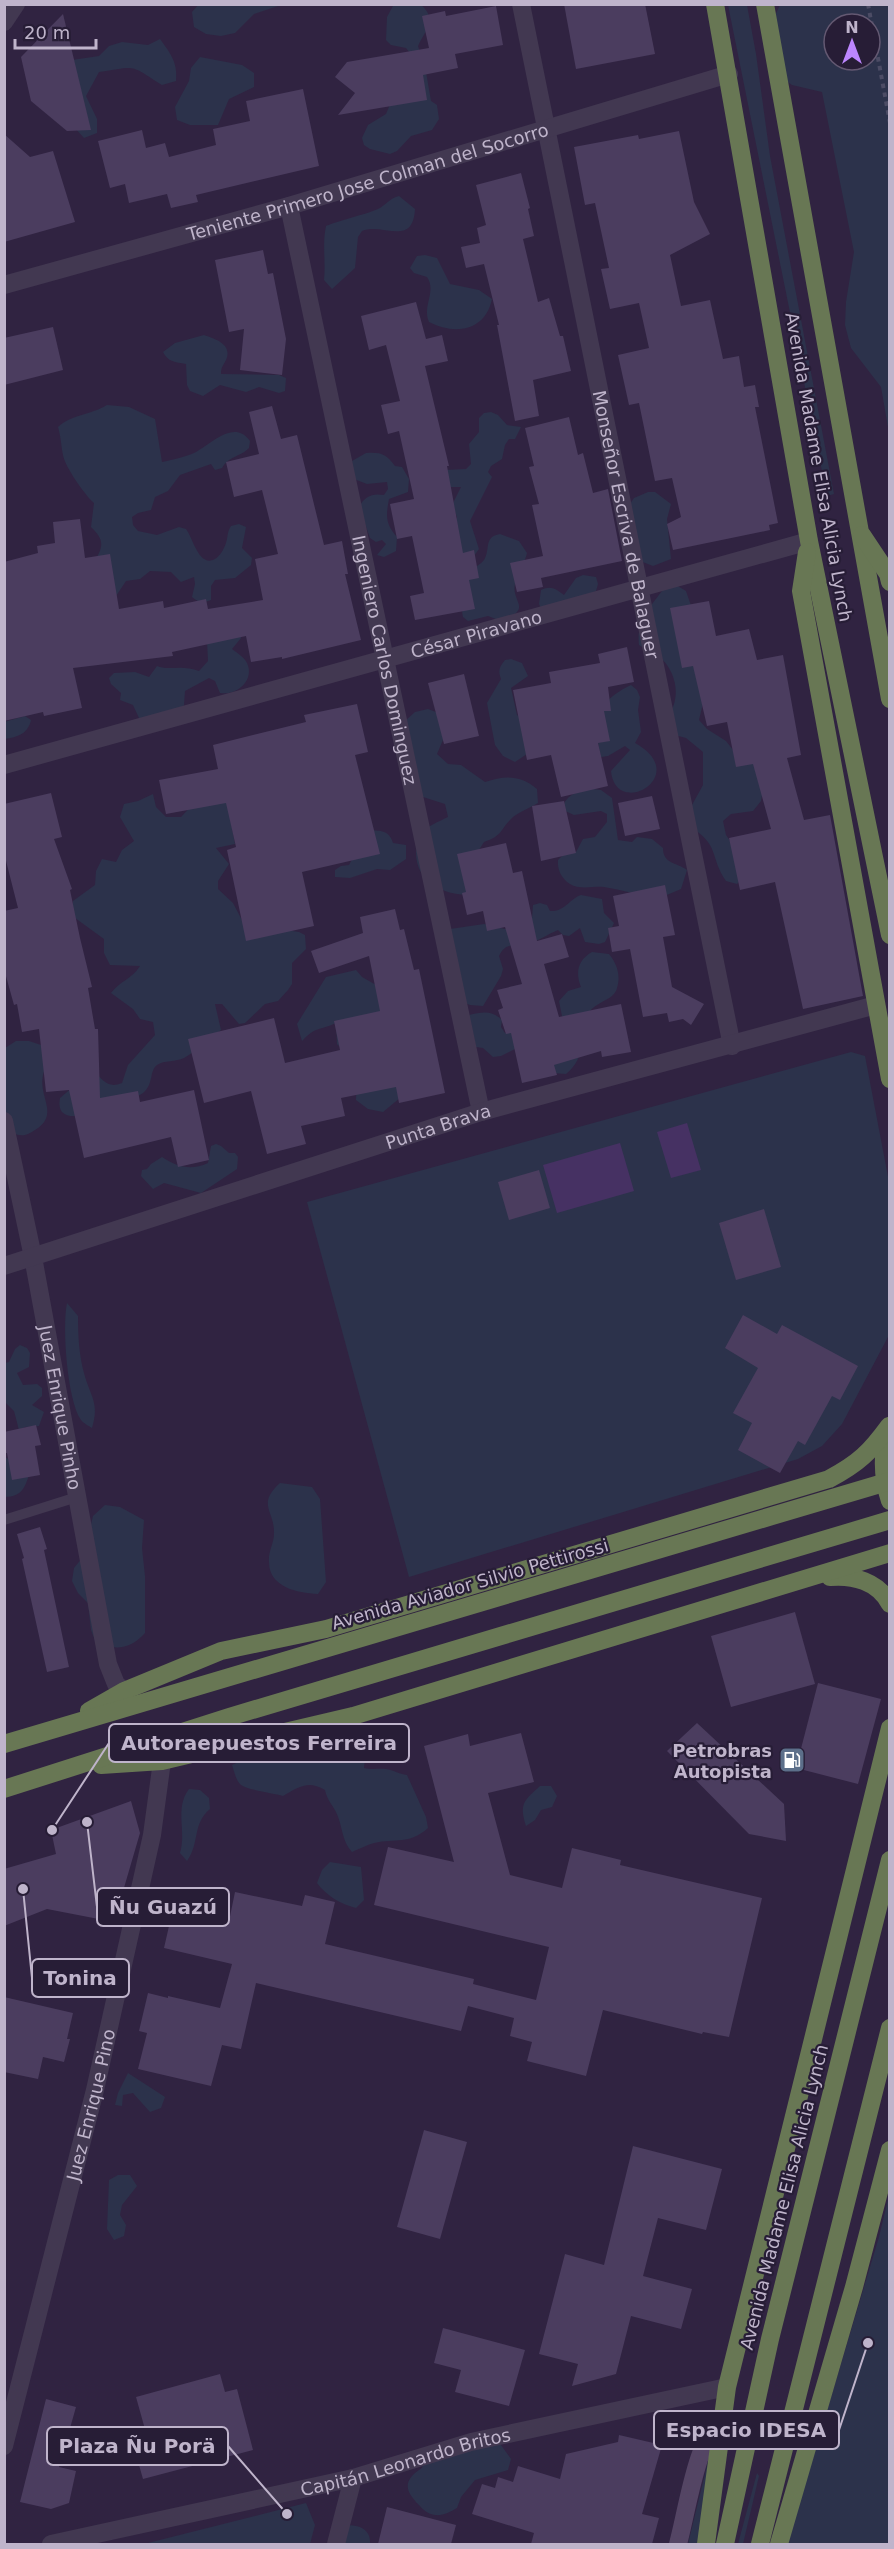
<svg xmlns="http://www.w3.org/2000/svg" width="894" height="2549" font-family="'DejaVu Sans',sans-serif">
<rect width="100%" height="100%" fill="#302341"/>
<g fill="#2c324b" fill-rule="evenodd">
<path d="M199,4H281V5L254,14L235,33L221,36L206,34L194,27L192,12Z"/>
<path d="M394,4L421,5C438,19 425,31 418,46L426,72L431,101L437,105L439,119L432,130L411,136L397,151L390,154L370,149L364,145L362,138L368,125L386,114L411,54L406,48L391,45L386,40L387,17Z"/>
<path d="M728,5H747L756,54L770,156L834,494L827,496Z"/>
<path d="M780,5H889V433L881,387L851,348L845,325L846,302L854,252L822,92L792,85L781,77L771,24ZM834,24H870V60H834Z"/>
<path d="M160,39C170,53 178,62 176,81L162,85C129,64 138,66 99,72L86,96L97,119V133L84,138L75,128L72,60L99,56L109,46L122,42L148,45Z"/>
<path d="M200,57L242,65L254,73V87L229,99L218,125H190L177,120L175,107L189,81L191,68Z"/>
<path d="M399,196L415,209C413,248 382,222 362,231L358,237L355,268L332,289L324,280C326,262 322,245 326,226C343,219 361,216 378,209C386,205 390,198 399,196Z"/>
<path d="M425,255L437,258L450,284L479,290L492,299C485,332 454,335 429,322C422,305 437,292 427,277L414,273L410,268L417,256Z"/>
<path d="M204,335C215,339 233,344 226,360C223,366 221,367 221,374L279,375L286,378L285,391L279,393L259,387L246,392L220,385L203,396L190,391L187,385L186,364C175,362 168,362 163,352L175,343Z"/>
<path d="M107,405L129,407L155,419L162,462C172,460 185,457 194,453C210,445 234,418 250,441L249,448C240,457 229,456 222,468L215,470L211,464L180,475L168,491L155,497L151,510L138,513L132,517L133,525L138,531L157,535L179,527L186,529C193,538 199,568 215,559C220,556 224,549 226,543C228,536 227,532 231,526L239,524L246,527L242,548L252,558L251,565L235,578L215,580L211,586V600C203,603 199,603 192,597L195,584L194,577L181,582L171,572L150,571L140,579L126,581L114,599L97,557C105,543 101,537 91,527L94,503C85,495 65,467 63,455C61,445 61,437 58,427C72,414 91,415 107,405Z"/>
<path d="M491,412L498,415L507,425L521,427L515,439H509L505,445L502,459L491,466L488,472L492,477L470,521L479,549L471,560L464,562L452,525L457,517L452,505L461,487H447L445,470L466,469L471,464L469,444L479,432V418L484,413Z"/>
<path d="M366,453C381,452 386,454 395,466L402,467L409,479L408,492L389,499C386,516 385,523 397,537L396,551L384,557L377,555L386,544L382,540L376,542L370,538L359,507C365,496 372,493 384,495L388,489L387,482L367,484L354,479L352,461Z"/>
<path d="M648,492H655L671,504L667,519L671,559L653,566L635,559L630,504L634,498Z"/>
<path d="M500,534L519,541L527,553C525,563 517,572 515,584C511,603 534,608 501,621L488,616L468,621L463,617C460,606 465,580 473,570C476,566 481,564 484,560C491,549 483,537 500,534Z"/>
<path d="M583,575L596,577L598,584L596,591L583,597L542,610L539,604L541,590C551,585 556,589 564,595L576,578Z"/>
<path d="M676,585L686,591L697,623L704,699L699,720L707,729L726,741L733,750L754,760L765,779L761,801L753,811L731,814L723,821L726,835L740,855L744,876L737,884L726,881C709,856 721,846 689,826L692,805L703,785V752L686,738L675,735L668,716C679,701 678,681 667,665C662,657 648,651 639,645C636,620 651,606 665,587Z"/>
<path d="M240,631L241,638L232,649C237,653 244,657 247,663C255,680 237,696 220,693L215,681L209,678L185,691L184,705L180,710L146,721L139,718L133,705L120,700L121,693L111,684L109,678L114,673L135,672L149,677L157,666C168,671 182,664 199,671L208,661L207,641Z"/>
<path d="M511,659L522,663L528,676L511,688L517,715L529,723L527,754L515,762L503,756L495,745L487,703L501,679C498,671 499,667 505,660Z"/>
<path d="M631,685L637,690L640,697L638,710L641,732L635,743C693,775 616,820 611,771L630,750L625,746L608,756L601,757C592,720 596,702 631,685Z"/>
<path d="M428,709L441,714L448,728L437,754L448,764L461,765L485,782C505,775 521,775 537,789L538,803C530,808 519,812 513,817C499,830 504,835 484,842L477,853L469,895C443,895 416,881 416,853C416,848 417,840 420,835C425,827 440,821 448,817L445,804L420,796L405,721L415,712Z"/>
<path d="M25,716L31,720C28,734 17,737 5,739L4,722Z"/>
<path d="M586,788L601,790L612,798L618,840L632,842L637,837L652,839L663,848C663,864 676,862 687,870L681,889L655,900C639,894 622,890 604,887C594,886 579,890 570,884C562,879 557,870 558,860L563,855L576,852L583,839L595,837L607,822V814L601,811L574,815L563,810C563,797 575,793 586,788Z"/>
<path d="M153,794L156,807L166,817H181L200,797L226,794L235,844L216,848L229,864L218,881V889L233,903L244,924L299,932L305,935L306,949L292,963V984L288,990L278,1001L265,1004L245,1023L239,1024L222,1004H215L221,1030C209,1039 196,1051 184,1058C176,1062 164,1060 157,1065C149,1071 154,1084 143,1093C135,1099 122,1101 113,1105C98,1111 54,1130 60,1098L93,1070C103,1080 108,1089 122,1083L128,1065L155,1035L153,1022L140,1019L133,1009L111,993C120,981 132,979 140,966L110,965L104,953V939L71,915L73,901L95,885L96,871L102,859L116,862L122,850L134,841L120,817L124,804L138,801Z"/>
<path d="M368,830C379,831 389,829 393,843L406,845V859L390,870L377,869L350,878L335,877V870L341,866L349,865Z"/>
<path d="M581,895L602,899L604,913L614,923L605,942L599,944L585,942L580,928L569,936L563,935L558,930C548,934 537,942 527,944C515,947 506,941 499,956L503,969L501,976L483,1006L470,1005L457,1000L450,929L484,924L505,929L526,930L532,918L533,905L540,903L547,905L550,911C565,912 569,899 581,895Z"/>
<path d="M592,952L609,954C617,964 621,975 617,988C614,1000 598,1001 590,1011C577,1030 590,1055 566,1074L553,1073L519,1047L501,1056L493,1057L483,1048L476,1047L469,1015C482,1012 492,1010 502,1020L501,1027L505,1033H519L563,1021L559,1001L568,991L581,987C575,972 578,960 592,952Z"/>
<path d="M356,970L362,977L376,985L401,1097L383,1112L368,1109L356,1100C357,1074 357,1063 337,1044L336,1023C319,1031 316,1026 302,1041L297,1024L326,977Z"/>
<path d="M16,1041H29L53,1049C50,1057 45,1067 43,1075C38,1100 63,1116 30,1133C21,1138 13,1134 5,1128V1048Z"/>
<path d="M851,1052L865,1056L889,1182V1335L842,1424L822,1446L798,1459L409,1577L307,1202Z"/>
<path d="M216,1144L221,1146L229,1153H235L238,1157L237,1169L201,1193L164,1183L153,1189L141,1176L142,1170L147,1169L151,1164L162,1157C177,1167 191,1171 208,1163L211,1146Z"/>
<path d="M67,1303L78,1316C78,1335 79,1355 84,1373C90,1396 100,1403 92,1428C89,1426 83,1423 81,1420C67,1400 62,1326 67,1303Z"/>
<path d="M20,1345L27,1348L30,1353L29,1367L17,1373L23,1385L37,1384L42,1388V1396L32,1405L44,1412L39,1426L25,1427L19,1430L14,1411L5,1402V1363L9,1362L15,1349Z"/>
<path d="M4,1457L22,1464L29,1475C24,1490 21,1496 5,1497Z"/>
<path d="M280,1483L312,1487L320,1499L326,1582L318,1594C297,1593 269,1587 269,1562C268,1552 274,1543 274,1534C275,1510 256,1505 280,1483Z"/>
<path d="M105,1505L120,1507L144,1520L142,1548L145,1576V1633C130,1650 116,1650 96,1643L91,1630L88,1603L78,1593L72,1581L74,1568L83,1557L93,1516Z"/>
<path d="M369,1727L378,1733L377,1743L366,1747L364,1768C372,1770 379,1768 386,1769C393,1770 399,1774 407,1775L426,1817L428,1828C409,1845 396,1838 374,1843C367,1845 359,1849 352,1852C341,1840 343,1826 336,1812C332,1804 327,1800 325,1790C308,1780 299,1787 283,1796C273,1793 246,1790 240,1784C236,1780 234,1771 232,1765L254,1755L288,1757L317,1740L328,1737L339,1738Z"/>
<path d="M540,1786H551L557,1796L552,1807L541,1810L535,1820L526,1826C519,1803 524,1801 540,1786Z"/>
<path d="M189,1789L200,1790L209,1798L210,1809C192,1824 200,1843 187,1861L180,1853C187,1831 174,1809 189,1789Z"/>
<path d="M330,1862L361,1867L364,1900L356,1908C340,1904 327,1896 317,1883L322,1870Z"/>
<path d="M128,2073L165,2097L161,2108L150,2112L133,2093L123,2095L122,2106L115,2105L118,2093Z"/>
<path d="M118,2175H130L137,2186L122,2205L120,2215L126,2225L124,2236L114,2240L107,2229L109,2180Z"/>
<path d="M889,2195V2544H787L879,2237Z"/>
<path d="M498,2441L511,2459L508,2470L475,2480L461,2497L457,2508C450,2512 443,2516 435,2515C428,2514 423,2510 419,2505C404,2490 403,2480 422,2468L424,2457Z"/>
<path d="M712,2445L701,2544H688Z"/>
<path d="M757,2473L759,2476L743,2544H738Z"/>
<path d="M306,2503L315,2525L310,2544H144Z"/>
<path d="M346,2525C359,2525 371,2529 370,2544H337Z"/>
</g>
<g fill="#463163">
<path d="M687,1123L701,1170L671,1178L657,1132Z"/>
<path d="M620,1143L634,1191L557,1213L543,1165Z"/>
</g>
<g fill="#4b3d5f">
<path d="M564,4H645L655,54L576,69Z"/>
<path d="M496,6L503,45L455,54L458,68L423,75L427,100L338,115L355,93L335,77L347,62L429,48L422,16L445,11L446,16Z"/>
<path d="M63,14L91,130L67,131L31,101L21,57Z"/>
<path d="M303,89L319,166L196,195L198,202L171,208L167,194L129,203L125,184L110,188L98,141L142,130L146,148L165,143L169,157L216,145L213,129L250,121L246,101Z"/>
<path d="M679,131L694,202L710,234L670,255L681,306L710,300L723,359L739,356L744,387L755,385L759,407H755L778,523L769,525L770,530L673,550L667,524L681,517L672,478L655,481L639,403L629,405L618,355L649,348L639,303L610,309L601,269L609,268L595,203L585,205L574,147L638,135L639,139Z"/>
<path d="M4,134L30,157L53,151L75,222L4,242Z"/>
<path d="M521,173L530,208L528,209L534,236L523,239L538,302L549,298L560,336H563L571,371L533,380L539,416L515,421L497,325H499L484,264L466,268L461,247L480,243L477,228L486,225L476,185Z"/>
<path d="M263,250L268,274L273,273L286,339L282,375L240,370L244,329L229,332L215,260Z"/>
<path d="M416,302L426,339L442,335L448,361L425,366L449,466H447L463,553L474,550L479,578L469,580L475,609L415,620L410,596L424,593L412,536L397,539L390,504L414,499L399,431L388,434L381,405L400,401L386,345L369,350L361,316Z"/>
<path d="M53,327L63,370L4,385V338Z"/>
<path d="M272,406L281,439L297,435L324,545L342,541L348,574H345L361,640L282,659V657L251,662L246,636L172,652L173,656L73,668L82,708L44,716L43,712L4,721V562L38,553L37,546L55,543L53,522L80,519L85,558L110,554L119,609L163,601L164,608L206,599L208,609L263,600L255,559L278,554L262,490L234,497L226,462L259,454L249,412Z"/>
<path d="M569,417L578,455L583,453L593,493L608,489L622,561L541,578L543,587L517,592L510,563L543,556L532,505L539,504L529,467L534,466L525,428Z"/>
<path d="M709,601L716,636L749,629L757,660L783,655L801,755L787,758L804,820L830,815L863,996L803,1009L775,882L740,890L729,838L771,829L753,764L736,767L727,722L707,726L693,666L682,668L670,608Z"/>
<path d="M627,647L634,682L608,687L611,711H604L610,741L598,743L608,786L561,797L551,755L527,760L513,690L551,683L549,672L600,663L598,654Z"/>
<path d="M464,674L479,736L444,744L428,683Z"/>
<path d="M357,704L368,752L355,755L380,854L302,872L314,926L246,941L227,850L236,847L226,803L166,814L159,780L218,769L213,745L306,722L304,715Z"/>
<path d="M51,793L62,837L54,839L72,889L70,890L80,938L92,987L88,988L95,1029H98L100,1098L138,1091L140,1102L194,1090L209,1160L178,1167L171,1137L84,1158L69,1090L46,1092L39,1029L22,1032L17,1004L14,1005L4,969V911L18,908L4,853V804Z"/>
<path d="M652,796L660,829L625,836L618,803Z"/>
<path d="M564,801L576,853L541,861L532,806Z"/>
<path d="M506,843L513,873L522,871L537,941L562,934L569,957L544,964L559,1017L621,1004L631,1052L602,1057L601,1051L554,1065L557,1075L522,1083L511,1033L506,1034L498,1010L503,1008L497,990L522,984L505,927L487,931L483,911L467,915L462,893L466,892L457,854Z"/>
<path d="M665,885L675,935L663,937L672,987L704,1004L691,1025L683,1019L669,1022L667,1013L643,1017L630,949L612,952L608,928L619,926L613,896Z"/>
<path d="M395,909L400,930L404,929L414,970L419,969L445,1093L399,1103L396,1087L341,1098L345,1116L301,1126L306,1144L267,1154L251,1091L204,1103L188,1039L274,1018L285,1063L340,1050L334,1021L380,1011L369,956L319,973L311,951L363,933L360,917Z"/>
<path d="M539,1170L550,1208L509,1220L498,1182Z"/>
<path d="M764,1209L781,1267L736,1280L719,1223Z"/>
<path d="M743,1315L777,1334L782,1325L858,1366L840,1400L832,1396L805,1445L798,1441L780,1473L738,1450L752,1423L733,1413L758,1368L725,1348Z"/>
<path d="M36,1425L41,1445L35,1446L40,1475L12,1480L7,1453H4V1432Z"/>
<path d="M40,1527L47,1549L44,1550L69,1667L47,1672L22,1559L24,1558L17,1534Z"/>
<path d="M795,1612L815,1684L731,1707L711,1636Z"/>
<path d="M818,1683L881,1699L858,1784L796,1768Z"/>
<path d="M697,1723L784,1804L786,1841L749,1834L667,1751Z"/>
<path d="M521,1733L534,1782L488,1793L510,1875L562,1888L572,1848L621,1860L620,1865L762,1898L729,2037L703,2032L702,2034L603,2010L586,2076L527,2061L532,2042L510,2036L514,2018L468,2006L461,2031L256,1983L241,2049L222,2045L211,2086L138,2069L147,2033L139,2031L148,1993L168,1998V1996L220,2008L232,1964L164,1948L172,1913L228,1926L235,1892L302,1906L305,1895L335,1902L325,1944L474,1979L473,1984L536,2000L549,1947L374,1905L388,1847L454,1862L424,1746L468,1734L470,1746Z"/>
<path d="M131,1801L140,1833L114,1922L47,1909L4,1926V1869L56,1854L51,1830Z"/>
<path d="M4,1997L73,2013L67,2039H70L64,2062L43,2057L38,2079L4,2072Z"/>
<path d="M424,2130L467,2142L440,2239L397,2227Z"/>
<path d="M633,2146L722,2169L706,2230L658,2218L643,2276L692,2289L681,2329L631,2316L616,2374L572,2386L578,2364L539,2354L565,2254L604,2265Z"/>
<path d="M443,2328L525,2350L509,2406L455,2392L461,2370L434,2363Z"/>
<path d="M220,2374L225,2392L237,2389L253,2450L143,2479L133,2444L148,2440L136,2397Z"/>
<path d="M46,2399L76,2407L59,2467L76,2471L69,2503L51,2509L20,2502Z"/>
<path d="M619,2435L662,2445L642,2514L659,2518L652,2544H531L534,2533L472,2514L482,2484L495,2488L498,2477L513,2482L518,2466L560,2479L566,2454L618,2442Z"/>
<path d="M387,2507L456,2525L451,2544H378Z"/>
</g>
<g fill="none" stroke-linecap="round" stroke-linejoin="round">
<path stroke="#4c4c65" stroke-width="4" stroke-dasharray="4.5 4.5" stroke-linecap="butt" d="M868,4L890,123"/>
<path stroke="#423851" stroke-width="10" d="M4,1520L77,1497"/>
<g stroke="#423851" stroke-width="18">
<path id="s1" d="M521,4L732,1046"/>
<path d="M4,22L16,4"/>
<path id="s2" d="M289,206L481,1112"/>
<path id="s3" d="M4,285L289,206L729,74"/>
<path id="s4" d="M4,765L809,541"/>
<path id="s5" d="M4,1121L33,1257L108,1664L116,1684L124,1691"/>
<path id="s6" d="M4,1266L481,1112L876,1005"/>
<path id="s7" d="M4,2446L95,2090L152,1835L162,1761"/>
<path id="s8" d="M51,2544L353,2478L471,2442L727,2387"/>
<path d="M336,2544L353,2478"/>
</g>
<path stroke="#544564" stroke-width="18" d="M678,2544C688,2507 696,2440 724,2414"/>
<g stroke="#687754" stroke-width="18">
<path d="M715,4L809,541L890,935"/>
<path d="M765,4L890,699"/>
<path d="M862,535L888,574L890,582"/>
<path d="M807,552L801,591L890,1079"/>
<path d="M888,1430C882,1454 882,1477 890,1501"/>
<path d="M830,1577C853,1575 878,1581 890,1604"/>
<path d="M89,1711L124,1691L221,1651L326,1629L829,1479C859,1463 870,1452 889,1426"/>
<path d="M4,1744L890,1481"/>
<path d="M101,1765L162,1761L353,1716L890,1553"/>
<path d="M4,1789L229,1717L890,1520"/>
<path d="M706,2544L727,2387L890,1728"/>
<path d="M725,2544L770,2339L890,1860"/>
<path d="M760,2544L890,2028"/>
<path d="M779,2544L854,2287L890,2150"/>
</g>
</g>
<defs>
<g id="fuel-square" transform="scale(1.35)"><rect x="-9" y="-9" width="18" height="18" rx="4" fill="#5c6f8a" stroke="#271d36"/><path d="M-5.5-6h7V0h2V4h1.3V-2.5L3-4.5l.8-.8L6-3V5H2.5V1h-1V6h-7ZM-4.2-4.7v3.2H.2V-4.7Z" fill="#fff"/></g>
</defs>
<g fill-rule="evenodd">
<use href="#fuel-square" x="792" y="1760"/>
</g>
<g text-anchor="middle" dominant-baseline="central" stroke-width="4.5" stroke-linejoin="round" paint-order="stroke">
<g font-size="18" fill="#bfb4cb" stroke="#271d36">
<text stroke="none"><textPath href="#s3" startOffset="378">Teniente Primero Jose Colman del Socorro</textPath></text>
<text transform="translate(819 467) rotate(80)">Avenida Madame Elisa Alicia Lynch</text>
<text stroke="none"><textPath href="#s1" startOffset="531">Monseñor Escriva de Balaguer</textPath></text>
<text stroke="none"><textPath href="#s4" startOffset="490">César Piravano</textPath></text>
<text stroke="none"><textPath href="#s2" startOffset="464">Ingeniero Carlos Dominguez</textPath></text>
<text stroke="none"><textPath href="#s6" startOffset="456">Punta Brava</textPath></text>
<text stroke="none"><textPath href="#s5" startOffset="292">Juez Enrique Pinho</textPath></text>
<text transform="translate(470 1584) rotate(-16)">Avenida Aviador Silvio Pettirossi</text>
<text stroke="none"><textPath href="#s7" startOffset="352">Juez Enrique Pino</textPath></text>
<text transform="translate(784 2197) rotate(-76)">Avenida Madame Elisa Alicia Lynch</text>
<text stroke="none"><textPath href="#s8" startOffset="364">Capitán Leonardo Britos</textPath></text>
</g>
<g font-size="18" font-weight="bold" fill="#bfb4cb" stroke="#271d36" text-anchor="end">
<text x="772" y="1750">Petrobras<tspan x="772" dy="21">Autopista</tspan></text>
</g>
</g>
<path fill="none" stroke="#bfb4cb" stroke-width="2" d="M52 1830L109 1743M87 1822L97 1907M23 1889L32 1978M868 2343L839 2430M287 2514L228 2446"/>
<g fill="#bfb4cb" stroke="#271d36" stroke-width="2">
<circle cx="52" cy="1830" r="6"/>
<circle cx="87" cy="1822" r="6"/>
<circle cx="23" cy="1889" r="6"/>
<circle cx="868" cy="2343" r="6"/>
<circle cx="287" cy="2514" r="6"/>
</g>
<g fill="#271d36" stroke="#bfb4cb" stroke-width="2">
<rect x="109" y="1724" width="300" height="38" rx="6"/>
<rect x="97" y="1888" width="132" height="38" rx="6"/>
<rect x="32" y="1959" width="97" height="38" rx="6"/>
<rect x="654" y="2411" width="185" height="38" rx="6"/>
<rect x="47" y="2427" width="181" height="38" rx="6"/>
</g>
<g font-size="20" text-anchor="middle" font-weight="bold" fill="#bfb4cb">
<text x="259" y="1750">Autoraepuestos Ferreira</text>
<text x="163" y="1914">Ñu Guazú</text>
<text x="80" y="1985">Tonina</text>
<text x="746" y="2437">Espacio IDESA</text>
<text x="137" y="2453">Plaza Ñu Porä</text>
</g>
<rect width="894" height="2549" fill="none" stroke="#bfb4cb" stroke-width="12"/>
<g transform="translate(852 42)"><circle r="28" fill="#271d36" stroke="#645972" stroke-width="1.5"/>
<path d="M0-4.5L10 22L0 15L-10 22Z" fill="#bc86fe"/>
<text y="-9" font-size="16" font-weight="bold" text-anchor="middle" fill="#bfb4cb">N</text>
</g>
<path d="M15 39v9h81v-9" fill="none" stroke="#bfb4cb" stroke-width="3"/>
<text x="24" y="39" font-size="18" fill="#bfb4cb" stroke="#271d36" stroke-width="4.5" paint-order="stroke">20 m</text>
</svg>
